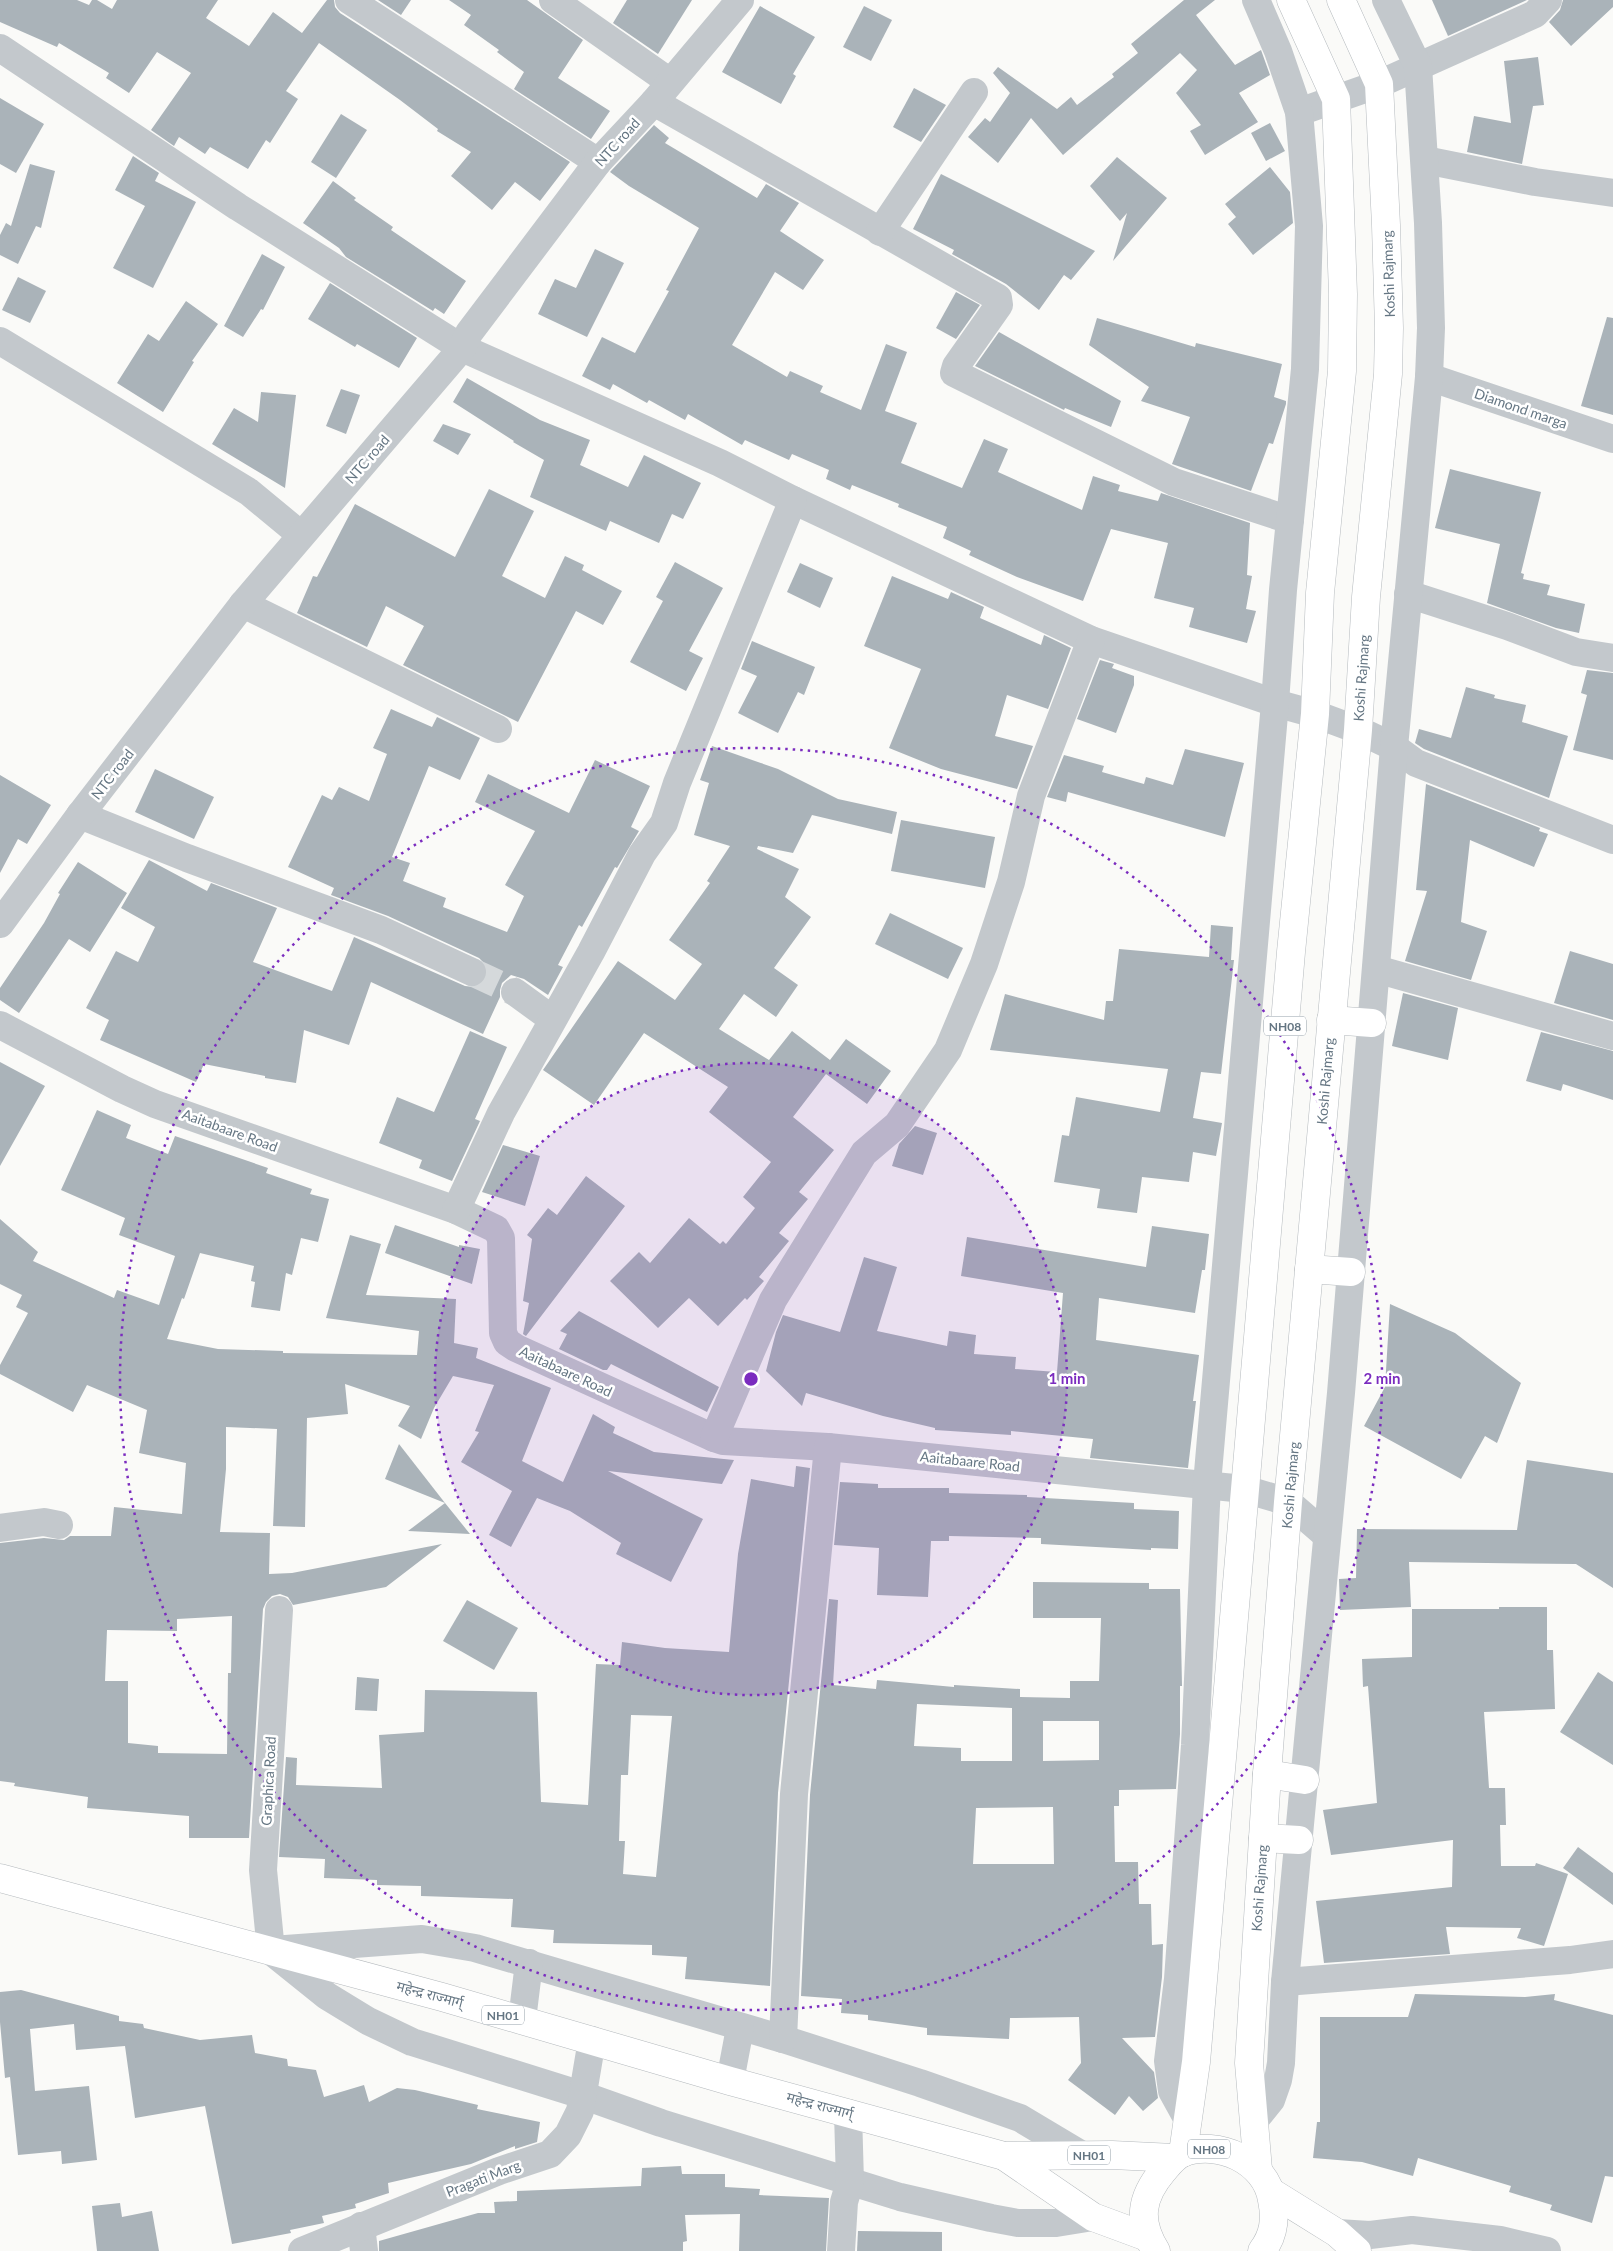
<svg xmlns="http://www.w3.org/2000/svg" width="1613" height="2251" font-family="Lato,'Noto Sans Devanagari',sans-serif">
<rect width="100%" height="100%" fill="#fafaf8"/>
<g fill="#aab3b9" fill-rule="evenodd">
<path d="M0,0H77L89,5L92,0H97L112,9L117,0H218L206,18L249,46L273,12L302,33L327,0H334L335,7L340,13L570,162L540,201L515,182L492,210L451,176L471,152L437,131L438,129L400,100L319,43L286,91L298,99L270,143L266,140L248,169L210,147L205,154L179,137L174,146L151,130L191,73L157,52L129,93L106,78L109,73L59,43L57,47L0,22Z"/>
<path d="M378,0H411L401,15Z"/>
<path d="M449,0H527L583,40L558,78L610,111L591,139L514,89L524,72L497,52L499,50L464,25L471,15Z"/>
<path d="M627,0H692L658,54L613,23Z"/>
<path d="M1184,0H1215L1196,15L1235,65L1261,50L1270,75L1239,93L1258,122L1205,155L1190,131L1201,125L1176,93L1197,70L1180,53L1063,155L1031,118L998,163L968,137L985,118L990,122L1010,93L993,73L998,67L1057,109L1071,97L1077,105L1114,77L1112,74L1138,53L1131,44Z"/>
<path d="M1432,0H1527L1448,36Z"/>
<path d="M1563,0H1613V7L1571,46L1549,22L1560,10Z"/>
<path d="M760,6L815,37L793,74L796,76L781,104L722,72Z"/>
<path d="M864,6L892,20L871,61L843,47Z"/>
<path d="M1538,57L1544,105L1533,106L1522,164L1467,152L1474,116L1511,123L1504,61Z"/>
<path d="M914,88L946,105L921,142L893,127Z"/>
<path d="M0,98L44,124L16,173L0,164Z"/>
<path d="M341,114L367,130L336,178L311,162Z"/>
<path d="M1270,123L1285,151L1266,161L1251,133Z"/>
<path d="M654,125L669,138L665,143L757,198L766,184L799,203L780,231L824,260L803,290L775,272L732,345L787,377L790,371L823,386L820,392L861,410L886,344L907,352L885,411L917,423L901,463L962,488L984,439L1008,449L998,472L1082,510L1093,476L1120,485L1118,491L1158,501L1161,493L1250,523L1247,575L1252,576L1246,609L1256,611L1247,643L1189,627L1194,608L1154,598L1168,543L1111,529L1083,601L1017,577L969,555L971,551L943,538L947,527L898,507L899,504L852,485L850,490L826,479L829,470L792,454L789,460L745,440L742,445L688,414L685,420L649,400L647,403L613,384L610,390L582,376L602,337L635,353L669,291L666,290L699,228L629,186L610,172Z"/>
<path d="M133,156L159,173L155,181L196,202L153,288L113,268L145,206L115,190Z"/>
<path d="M1117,157L1167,198L1113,261L1127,213L1120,221L1090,186Z"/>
<path d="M30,164L55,171L41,228L36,226L18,264L0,255V235L6,223L11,226Z"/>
<path d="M1270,167L1290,192L1293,223L1253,255L1228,224L1236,217L1225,204Z"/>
<path d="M941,174L1095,251L1071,280L1064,275L1039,310L1006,284L952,254L954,250L913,229Z"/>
<path d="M333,181L356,198L354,200L393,227L391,230L466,281L444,314L435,308L433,311L346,257L339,248L303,223Z"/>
<path d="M595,249L624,263L587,337L538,314L555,279L576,288Z"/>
<path d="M262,254L285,267L263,310L261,309L243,337L224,326Z"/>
<path d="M18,277L46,291L30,323L2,310Z"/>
<path d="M330,283L417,338L399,368L357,344L355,347L308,319Z"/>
<path d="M956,292L980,305L956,339L936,328Z"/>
<path d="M186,301L218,324L192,361L194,362L163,412L117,383L148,334L159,341Z"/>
<path d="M1607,317L1613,318V415L1581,406Z"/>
<path d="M1097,318L1195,347L1196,343L1282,364L1274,397L1286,401V404L1273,444L1269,443L1251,491L1172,464L1190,417L1141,401L1149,387L1089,345Z"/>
<path d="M999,332L1121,401L1111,427L1065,408L1064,410L975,366Z"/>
<path d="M467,378L540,420L590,440L580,465L628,487L644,455L701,483L683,519L672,514L659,543L610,521L606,531L530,497L544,460L513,442L514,441L453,402Z"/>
<path d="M341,389L360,395L346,434L326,426Z"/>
<path d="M261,392L296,395L285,488L212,444L234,408L258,422Z"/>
<path d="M443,424L471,434L458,455L433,441Z"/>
<path d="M1450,469L1541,492L1521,573L1524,574L1523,579L1550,585L1547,595L1585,604L1579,633L1556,628L1487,603L1500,544L1435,528Z"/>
<path d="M489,489L534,511L502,576L545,598L565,556L584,565L582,570L622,591L603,625L576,611L518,722L403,665L424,626L386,606L367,647L297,613L313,576L317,577L355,504L455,557Z"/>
<path d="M675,562L723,588L689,651L703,658L686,691L630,662L663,601L656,597Z"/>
<path d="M800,563L833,578L820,608L787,592Z"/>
<path d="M892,576L948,599L951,592L953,593L984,607L980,618L1041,645L1044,635L1071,648L1048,709L1007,695L995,736L1033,746L1017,789L941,769L889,748L921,669L864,646Z"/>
<path d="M752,641L815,667L804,695L798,692L778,733L738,713L757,676L741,669Z"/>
<path d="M1100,660L1114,664L1112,668L1134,676V685L1116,733L1077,719Z"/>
<path d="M1587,670L1613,673V760L1573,750L1587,695L1581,693Z"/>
<path d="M1466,687L1495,695L1494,698L1526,705L1522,722L1568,736L1549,798L1424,749L1415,743L1419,729L1451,738Z"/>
<path d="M391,709L432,727L437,717L480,738L460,780L429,766L392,857L410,863L403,881L446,898L443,907L507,932L524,896L505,885L535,831L475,802L488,774L569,813L595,760L650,786L631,827L639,831L617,868L615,867L582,927L579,925L558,965L563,967L548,995L524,979L511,975L502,983L500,990V997L483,1034L371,982L349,1045L304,1030L296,1083L265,1078V1076L204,1064L196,1082L100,1040L109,1020L86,1008L116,951L138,962L155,927L121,908L149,860L207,891L211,883L277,908L253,962L332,991L354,937L465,986L474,987L481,984L486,978L487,970L484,963L479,958L388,916L331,895L334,888L288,867L322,795L332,800L339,787L369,801L387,754L373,748Z"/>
<path d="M712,746L778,769L838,799L897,812L892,834L812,815L793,853L758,846L757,849L799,869L785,897L811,917L774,968L798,985L776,1017L744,994L719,1029L769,1060L792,1031L830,1060L846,1039L891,1071L867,1104L826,1074L793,1117L834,1150L799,1192L808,1199L779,1233L789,1241L759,1277L764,1281L747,1300L745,1298L718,1326L689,1298L658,1328L610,1281L639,1252L650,1263L689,1218L720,1244L723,1241L726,1244L755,1208L743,1197L771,1162L709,1112L728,1087L644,1033L594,1105L543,1070L618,961L675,1000L702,964L669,940L710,883L707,881L730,846L694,835L709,783L700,780Z"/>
<path d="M1185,749L1244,763L1225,837L1068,792L1066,802L1047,797L1064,755L1104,766L1102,772L1144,784L1146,777L1173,785Z"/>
<path d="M155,769L214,797L194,839L135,812Z"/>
<path d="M0,775L51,805L27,844L18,839L0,873Z"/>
<path d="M1426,784L1540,828L1539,831L1548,834L1534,867L1470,840L1461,922L1487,931L1471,980L1405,961L1427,891L1416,890Z"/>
<path d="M901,820L995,837L985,888L891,871Z"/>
<path d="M78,862L127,893L90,952L69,939L19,1013L0,1000V988L44,923L60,894L58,893Z"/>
<path d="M890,913L963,948L948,979L875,944Z"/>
<path d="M1211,925L1233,927L1231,960H1234L1221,1074L1201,1072L1193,1118L1222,1123L1216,1156L1193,1152L1189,1182L1142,1177L1137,1213L1097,1208L1100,1189L1054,1182L1062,1135L1069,1136L1076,1097L1160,1112L1168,1069L990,1050L1005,994L1104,1020L1106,1001H1113L1119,949L1209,957Z"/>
<path d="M1570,951L1613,964V1020L1554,1003Z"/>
<path d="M1403,993L1458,1008L1448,1060L1392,1046Z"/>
<path d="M470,1031L507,1047L475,1119L480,1121L452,1181L419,1168L422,1160L379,1143L397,1097L434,1112Z"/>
<path d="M1541,1032L1613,1051V1100L1563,1084L1561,1091L1526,1081Z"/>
<path d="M0,1062L45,1086L0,1166Z"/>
<path d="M97,1110L131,1125L126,1138L168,1154L175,1136L268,1168L266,1173L312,1189L310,1194L329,1199L318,1242L301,1238L292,1275L286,1273L280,1311L251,1307L255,1282L251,1281L254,1266L200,1253L184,1299L182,1298L167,1339L218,1349L283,1351V1353L417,1355L419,1331L326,1318L350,1235L381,1244L366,1295L456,1299L454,1343L478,1348L476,1358L551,1388L522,1461L563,1482L593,1414L615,1427L613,1433L654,1452L734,1460L722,1484L608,1471L703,1519L671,1582L616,1554L621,1543L570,1511L537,1498L511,1547L489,1535L512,1491L461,1462L479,1432L475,1431L494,1385L453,1376L434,1408L421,1439L398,1426L410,1406L345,1384L348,1414L307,1418L305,1527L273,1526L277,1429L226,1427V1469L220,1532L270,1533L269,1574L292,1573L442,1544L386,1587L293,1605L288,1597L280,1594L272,1596L266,1602L263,1609L249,1838H189V1816L87,1808L88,1797L14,1786L15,1783L0,1781V1543L44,1538L64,1540L70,1536H111L114,1507L182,1514L186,1463L139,1453L147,1410L87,1385L73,1412L0,1374V1365L28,1313L16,1307L22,1295L0,1284V1219L38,1252L33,1261L114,1298L117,1290L159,1305L175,1256L119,1235L125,1218L61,1190ZM232,1616L231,1673H228L227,1754L158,1753V1746L128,1743V1681H105L107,1630L177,1631V1619Z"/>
<path d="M915,1126L937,1133L923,1175L892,1166L899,1144Z"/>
<path d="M503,1145L540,1156L525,1206L482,1192Z"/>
<path d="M586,1176L625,1206L526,1336L523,1334L529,1303L523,1301L532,1239L527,1235L548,1208L557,1215Z"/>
<path d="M395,1225L459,1247V1245L480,1249L472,1284L385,1253Z"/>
<path d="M1152,1226L1209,1234L1205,1270H1202L1195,1313L1099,1298L1096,1340L1199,1355L1193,1401H1196L1188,1468L1090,1458L1093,1439L1011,1431V1435L935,1430V1428L883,1416L806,1393L802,1406L766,1371L776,1332L783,1315L840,1332L864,1257L897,1267L877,1331L947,1346L949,1331L976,1335L974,1354L1016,1357L1015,1369L1057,1372L1063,1293L961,1276L967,1237L1146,1267Z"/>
<path d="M1390,1304L1455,1333L1521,1383L1497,1443L1485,1436L1461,1479L1364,1426L1385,1387Z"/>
<path d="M579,1311L719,1387L707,1412L611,1364L607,1370H603L559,1349L567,1334L560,1331Z"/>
<path d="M399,1444L445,1503L385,1479Z"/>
<path d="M1527,1460L1613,1473V1588L1576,1564L1409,1562L1411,1607L1340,1610L1339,1579L1356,1578L1357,1529L1517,1530Z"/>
<path d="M796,1466L810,1468L778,1793L770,1986L685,1979L687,1957L652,1955V1945L553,1943L554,1930L511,1927L513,1899L421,1896V1886L377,1885V1880L324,1878L325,1859L279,1857L286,1757L297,1758L296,1785L382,1788L379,1735L424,1732L425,1690L537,1692L541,1802L588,1805L596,1664L620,1665L622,1642L665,1648L729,1652L738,1554L751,1479L794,1487ZM631,1715L672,1716L656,1877L623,1874L625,1841H619L621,1775H628Z"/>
<path d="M840,1482L878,1484V1488H949V1493L1027,1495V1497L1134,1503V1509L1179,1511L1178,1549L1151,1548V1550L1041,1544V1538L949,1536V1541H931L928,1597L877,1595L879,1548L834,1545Z"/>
<path d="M445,1503L470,1534L408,1531Z"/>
<path d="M1033,1582L1149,1583V1589H1180L1182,1686H1180V1734L1176,1789L1119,1790V1806H1114L1115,1862H1138L1139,1904H1151L1152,1945L1163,1944L1162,1977L1155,2037L1122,2038L1154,2072L1158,2098L1143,2111L1129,2096L1115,2115L1068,2080L1081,2063L1079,2017L1010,2018L1009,2039L927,2035V2028L868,2020V2015L841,2013L842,1999L801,1996L810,1795L829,1599L838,1600L833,1685L876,1689L877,1680L954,1687V1685L1020,1689V1697L1070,1698V1681H1099L1101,1618H1033ZM917,1704L1012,1708V1761H961V1748L914,1746ZM1043,1721H1099V1760L1043,1761ZM1053,1807L1054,1864H973L976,1808Z"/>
<path d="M467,1600L518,1628L494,1670L443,1641Z"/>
<path d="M1499,1607H1547V1650H1553L1555,1709L1484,1712L1489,1788H1505L1506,1825H1500L1501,1866H1535L1536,1863L1568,1874L1544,1946L1517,1938L1521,1928L1446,1927L1450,1954L1324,1963L1316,1901L1452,1887L1453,1840L1331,1855L1323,1810L1377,1803L1368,1686L1363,1687L1362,1659L1412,1657V1609H1499Z"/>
<path d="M1598,1672L1613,1682V1765L1560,1732Z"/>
<path d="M357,1677L379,1679L377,1711L355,1710Z"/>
<path d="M1578,1847L1613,1873V1905L1563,1868Z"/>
<path d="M21,1990L119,2016V2021L143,2024L144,2028L200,2040L252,2035L255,2053L287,2059L288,2066L316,2070L324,2097L364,2085L369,2102L397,2088L415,2090L478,2105L477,2109L540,2122L537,2142L515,2149V2146L471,2164L388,2183L389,2193L355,2204L356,2208L322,2216L324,2223L290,2230L291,2233L232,2244L205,2106L135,2118L125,2046L76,2050L74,2024L30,2029L35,2091L89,2086L97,2160L62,2164L61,2151L18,2155L10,2077L5,2078L0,2022V1992Z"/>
<path d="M1415,1994L1525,1997L1555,1994L1554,2000L1613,2015V2177L1605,2176L1592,2223L1550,2210L1552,2205L1509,2192L1511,2186L1418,2158L1413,2176L1362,2162L1313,2158L1317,2122H1320V2017H1408Z"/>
<path d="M681,2166L682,2174H725V2187L760,2189L759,2195L829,2198L826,2251H739L740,2214L685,2215L687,2241L683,2242V2251H379V2241L478,2213H495L494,2202L517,2201V2191L641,2186L642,2168Z"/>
<path d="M120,2203L122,2217L152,2211L159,2251H97L92,2206Z"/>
<path d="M858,2231L942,2232V2251H857Z"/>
</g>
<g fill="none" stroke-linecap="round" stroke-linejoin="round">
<path stroke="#d5d9db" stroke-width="28" stroke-dasharray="28 14" stroke-linecap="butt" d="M472,972L515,992"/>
<g stroke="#b5babe" stroke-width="29">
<g id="major">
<path d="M1331,1020L1372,1023"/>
<path d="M1309,1269L1351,1272"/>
<path d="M1267,1774L1305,1780"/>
<path d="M1263,1838L1299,1840"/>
<path d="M1183,2153L1196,2062L1291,952L1315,714L1320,593L1342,371L1343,294L1336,99L1291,0"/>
<path d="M1258,2170L1249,2063L1267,1774L1288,1502L1358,730L1366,597L1388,374L1389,328L1386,225L1379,84L1341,0"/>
</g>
</g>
<g stroke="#b4b9bd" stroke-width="29">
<g id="highway">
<path d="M0,1878L442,1997L730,2081L1004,2156L1112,2155L1174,2158"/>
<path d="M1004,2156L1093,2217L1147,2237"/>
<path d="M1271,2192L1337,2233L1357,2251"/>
<path d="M1156,2251C1137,2221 1141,2197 1163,2171C1169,2164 1174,2157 1182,2153C1218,2139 1266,2161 1272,2200C1276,2219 1274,2235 1262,2251"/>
</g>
</g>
<g stroke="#c3c8cc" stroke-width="28">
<path d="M349,0L598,162"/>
<path d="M553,0L670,82"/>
<path d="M0,48L238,207L462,348L720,463L793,500L1091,640L1275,703L1315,714L1358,730L1394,747L1416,763L1613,840"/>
<path d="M654,102L998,298L999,305L956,366L954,373L1174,482L1290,520"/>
<path d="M1299,112L1379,84L1535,14L1548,0"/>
<path d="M1425,160L1535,182L1613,193"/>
<path d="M880,232L974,92"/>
<path d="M0,341L249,492L301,535"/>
<path d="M1429,377L1613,439"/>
<path d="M1408,594L1507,626L1576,652L1613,658"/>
<path d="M243,604L498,729"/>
<path d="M80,815L187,858L381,930L472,972"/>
<path d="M0,924L80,815L243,604L462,348L469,333L598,162L654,102L740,0"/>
<path d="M1376,969L1613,1036"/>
<path d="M515,992L552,1019"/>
<path d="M0,1025L122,1089L155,1104L456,1210L496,1229L501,1238L503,1333L507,1342L516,1348L714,1438L723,1441L828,1447L1244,1489L1288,1502L1326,1535"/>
<path d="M456,1210L501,1113L591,952L642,854L664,823L677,783L793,500"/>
<path d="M714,1438L773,1300L864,1153L897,1125L948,1050L984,964L1011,882L1031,796L1091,640"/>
<path d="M0,1528L44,1522L59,1525"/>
<path d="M272,1950L422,1939L475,1948L783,2039L920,2083L1020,2118L1082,2155"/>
<path d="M271,1951L327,1996L368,2021L412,2042L582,2095L661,2123L900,2197L991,2218L1018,2223H1056L1093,2217"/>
<path d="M271,1951L263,1870L279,1610"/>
<path d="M1285,1982L1570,1960L1613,1954"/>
<path d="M522,2020L529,1963"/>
<path d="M783,2039L794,1794L828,1447"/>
<path d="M730,2081L740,2028"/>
<path d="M1188,2120L1172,2091L1168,2061L1178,1979L1195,1745L1207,1484L1275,703L1283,590L1305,369L1309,226L1299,112L1278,51L1256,0"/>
<path d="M1254,2121L1271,2100L1278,2080L1281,2063L1285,1982L1341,1393L1394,747L1429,377L1431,328L1428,223L1418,66L1386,0"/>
<path d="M361,2226L364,2251"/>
<path d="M1337,2233L1370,2235L1412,2230L1500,2240L1547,2251"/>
<path d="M302,2251L499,2171L550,2154L568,2135L580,2111L592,2040"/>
<path d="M841,2251L844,2202L850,2182L848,2113"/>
</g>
<use href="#major" stroke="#fff" stroke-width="28"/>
<use href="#highway" stroke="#fff" stroke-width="28"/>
</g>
<circle cx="751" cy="1379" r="316" fill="#7b2cbf" fill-opacity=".12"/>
<g fill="none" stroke="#7b2cbf" stroke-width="2.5" stroke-dasharray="2.5 5">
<circle cx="751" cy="1379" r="316"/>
<circle cx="751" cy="1379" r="631"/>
</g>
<g text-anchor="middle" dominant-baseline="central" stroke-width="5" stroke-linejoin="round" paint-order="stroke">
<g fill="#fff" stroke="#939fa8" stroke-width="1">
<rect x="1264" y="1016.5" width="42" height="19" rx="4"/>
<rect x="482" y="2005.5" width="42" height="19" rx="4"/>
<rect x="1188" y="2139.5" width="42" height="19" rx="4"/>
<rect x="1068" y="2145.5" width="42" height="19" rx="4"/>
</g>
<g font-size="12" font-weight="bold" fill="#657683">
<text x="1285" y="1026">NH08</text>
<text x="503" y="2015">NH01</text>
<text x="1209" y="2149">NH08</text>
<text x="1089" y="2155">NH01</text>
</g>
<g font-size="14" fill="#657683" stroke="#fff">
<text transform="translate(617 142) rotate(-48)">NTC road</text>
<text transform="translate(1388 274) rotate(-92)">Koshi Rajmarg</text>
<text transform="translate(1521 408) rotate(19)">Diamond marga</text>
<text transform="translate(367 459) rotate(-49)">NTC road</text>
<text transform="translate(1361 678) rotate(-86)">Koshi Rajmarg</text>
<text transform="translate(112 774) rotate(-52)">NTC road</text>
<text transform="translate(1325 1081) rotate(-85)">Koshi Rajmarg</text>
<text transform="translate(230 1130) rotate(20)">Aaitabaare Road</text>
<text transform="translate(566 1371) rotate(25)">Aaitabaare Road</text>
<text transform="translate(970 1461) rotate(6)">Aaitabaare Road</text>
<text transform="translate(1290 1485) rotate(-85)">Koshi Rajmarg</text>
<text transform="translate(268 1781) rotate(-87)">Graphica Road</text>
<text transform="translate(1259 1888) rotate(-86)">Koshi Rajmarg</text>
<text transform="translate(430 1994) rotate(15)">महेन्द्र राज्मार्ग्</text>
<text transform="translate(820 2105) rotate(15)">महेन्द्र राज्मार्ग्</text>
<text transform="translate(483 2178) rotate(-21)">Pragati Marg</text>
</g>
</g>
<circle cx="751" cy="1379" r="8" fill="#7b2cbf" stroke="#fff" stroke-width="2.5"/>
<g font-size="15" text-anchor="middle" font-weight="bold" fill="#7b2cbf" stroke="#fff" stroke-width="5" stroke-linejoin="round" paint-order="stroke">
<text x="1067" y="1384">1 min</text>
<text x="1382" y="1384">2 min</text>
</g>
</svg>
